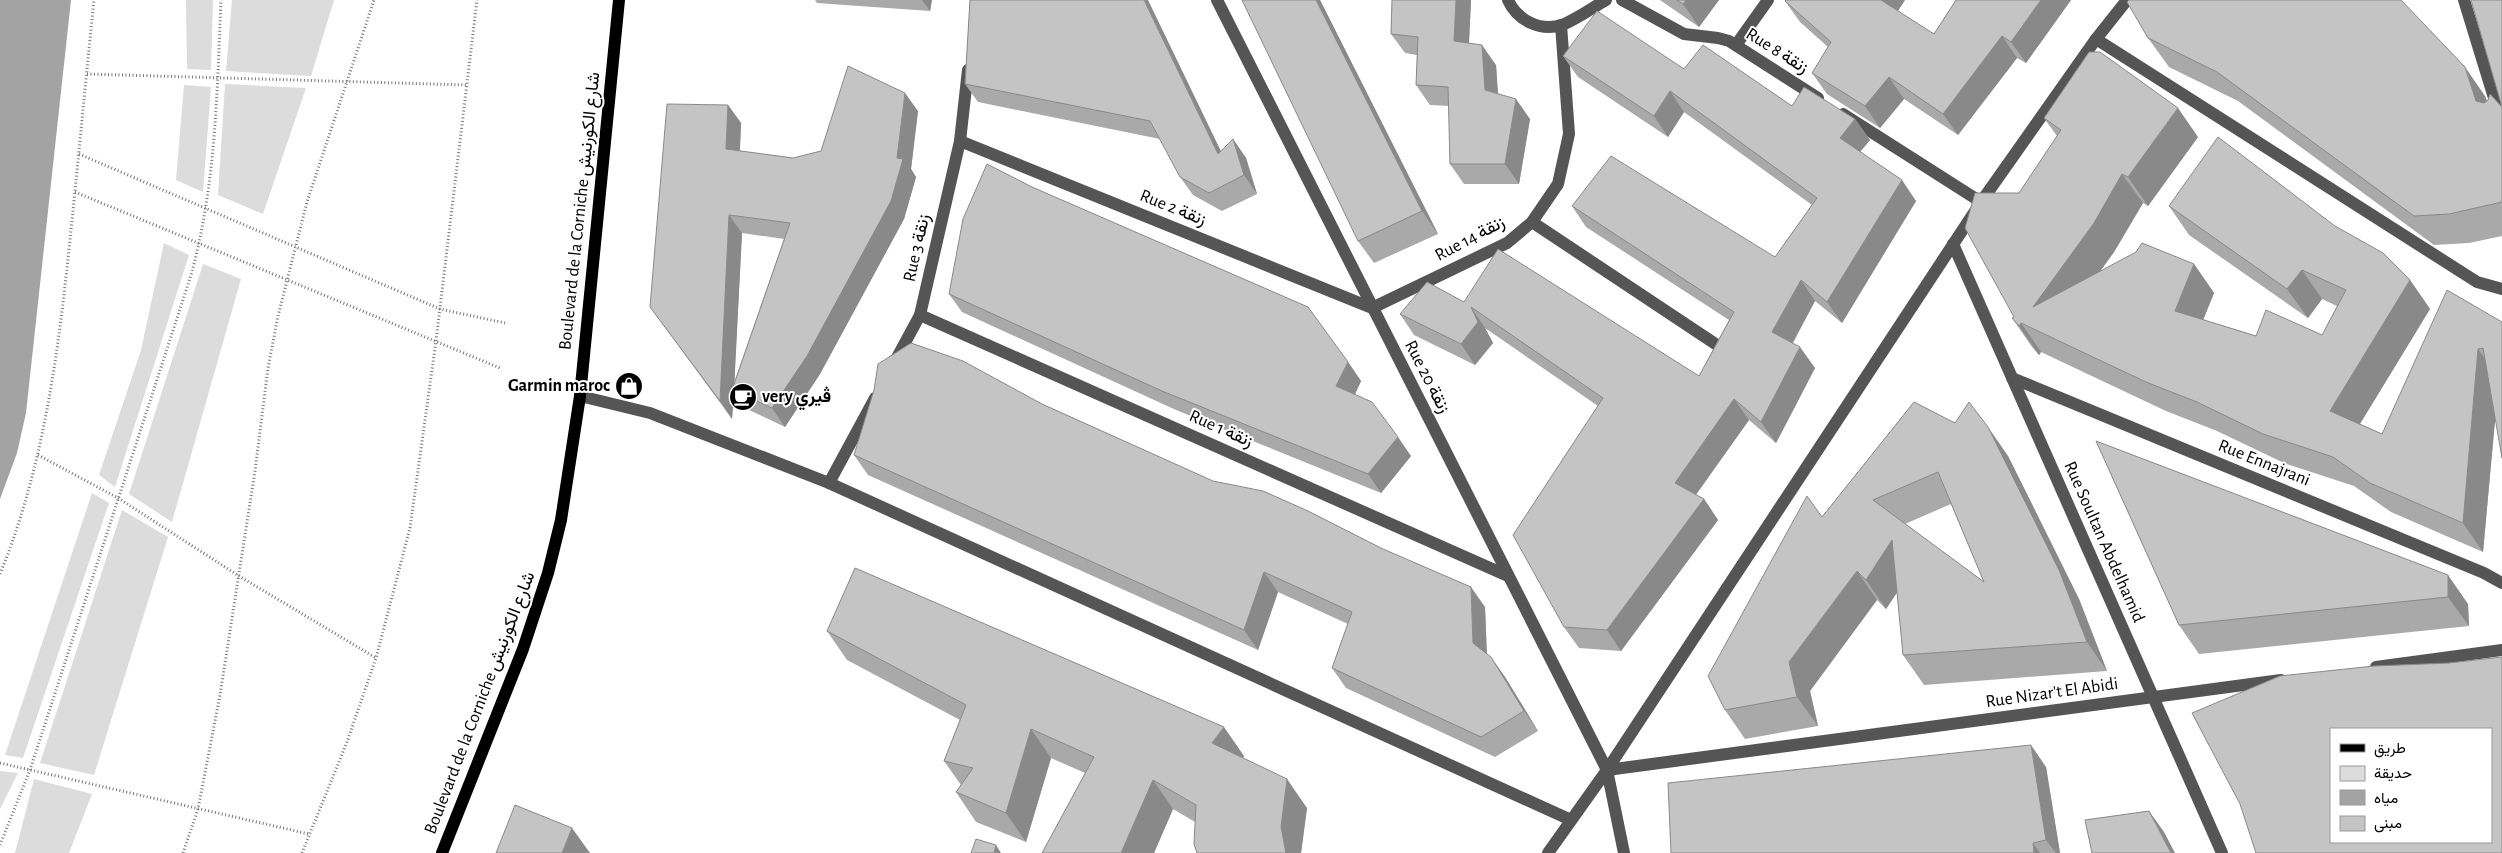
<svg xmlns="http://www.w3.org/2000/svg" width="2502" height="853" font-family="'Alegreya Sans',Vazirmatn,sans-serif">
<rect width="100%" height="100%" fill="#fff"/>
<g fill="#dcdcdc">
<path d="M186,0H213L211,70L187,69Z"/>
<path d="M232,0H334L311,76L226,71Z"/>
<path d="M225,84L306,88L263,214L218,195Z"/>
<path d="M184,85L211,87L203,192L176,180Z"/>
<path d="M164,243L189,255L115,487L99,475L141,350Z"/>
<path d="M203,264L241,279L172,522L129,494Z"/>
<path d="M92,493L109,503L23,758L5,755Z"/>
<path d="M122,510L168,537L94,775L40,763Z"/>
<path d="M0,771L18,773L0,809Z"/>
<path d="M34,779L92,794L69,853H15Z"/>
</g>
<path fill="#a3a3a3" d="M0,0H71L26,413L17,453L0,499Z"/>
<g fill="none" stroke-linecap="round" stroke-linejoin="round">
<g stroke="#777" stroke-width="3" stroke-dasharray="1 2.5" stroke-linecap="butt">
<path d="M87,74L467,85"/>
<path d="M79,154L440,309L505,323"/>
<path d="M75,192L500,368"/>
<path d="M38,455L118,498L239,576L376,658"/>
<path d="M0,574C45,464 59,347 71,230C79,153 86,77 94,0"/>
<path d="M0,763L309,834"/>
<path d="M0,845L30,770L192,272C216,181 217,93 221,0"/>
<path d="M183,853L198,809L220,695L255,471L268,368L278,316L307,202L374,0"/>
<path d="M302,853L347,742L376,658L410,528L436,341L477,0"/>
</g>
<g stroke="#555" stroke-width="12">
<path d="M1217,0L1607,770L1624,853"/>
<path d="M1508,0C1517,20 1540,32 1562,25C1577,19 1592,8 1606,0"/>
<path d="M1622,0L1684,34L1718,38L1729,41L1818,98"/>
<path d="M2464,0L2502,124"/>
<path d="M2096,39L2477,282L2502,289"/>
<path d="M1736,45L1768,0"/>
<path d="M1843,114L1981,202"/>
<path d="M960,141L1372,308L1507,243L1532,222L1558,184L1569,134L1561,25"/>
<path d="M1532,222L1717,345"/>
<path d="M1953,244L2222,853"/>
<path d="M920,315L1508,576"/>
<path d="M894,363L920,315L960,141L968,70"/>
<path d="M2012,378L2484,573L2502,583"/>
<path d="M580,396L650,413L829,483L1571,820"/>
<path d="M829,483L875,398"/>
<path d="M2376,667L2502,650"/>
<path d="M1607,770L2281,680"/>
<path d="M1548,853L1607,770L1981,202L2096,39L2127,0"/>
</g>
<path stroke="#000" stroke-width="12" d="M442,853L523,649L548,573L561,520L580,396L619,0"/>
</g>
<g fill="#a9a9a9" fill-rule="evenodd">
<path d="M815,0H932L930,11L817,3Z"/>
<path d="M970,0L1221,151L1233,139L1246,158L1257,194L1222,211L1193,195L1180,177L1160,139L978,102L965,84Z"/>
<path d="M1320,0L1438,234L1374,263L1358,241Z"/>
<path d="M1392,0H1471L1469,43L1496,65L1498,94L1530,119L1519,184H1464L1450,164L1449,106L1430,105L1416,85L1417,55L1405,53L1391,34Z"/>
<path d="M1660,0H1719L1699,27Z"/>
<path d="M1786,0H1905L1898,11L1934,34L1956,0H2071L2026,63L2017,58L1958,135L1904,99L1880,128L1827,94L1812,73L1828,47L1800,22L1785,1Z"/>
<path d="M2148,38L2485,96L2487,101L2502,107V236L2469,243L2434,245L2238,101L2169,67Z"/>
<path d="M1563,56L1684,69L1792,106L1855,119L1870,140L1860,152L1916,201L1842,323L1815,301L1793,343L1815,368L1776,443L1749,420L1696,495L1704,499L1718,520L1621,651L1579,648L1564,627L1598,406L1485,328L1493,343L1475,365L1414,335L1400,314L1464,302L1699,376L1729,320L1586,227L1572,206L1775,257L1812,205L1684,112L1668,137L1578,77Z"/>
<path d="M728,105L741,123L740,151L793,158L821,151L918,111L911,169L916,177L904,219L820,374L785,427L745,408L734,393L732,419L650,307ZM742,233L784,239L734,383Z"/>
<path d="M2044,118L2198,137L2148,206L2143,203L2114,252L2101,270L2194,264L2214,293L2203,320L2256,336L2322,335L2337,306L2322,299L2308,318L2189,235L2169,206L2335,226L2410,280L2430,309L2360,424L2382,434L2502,322L2495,418L2483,552L2391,512L2354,486L2284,463L2217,431L2166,411L2041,352L2039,355L2032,347L2012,318L2014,317L2057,136Z"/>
<path d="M949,294L1348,362L1361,381L1355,394L1411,456L1381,493L1176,410L962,312Z"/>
<path d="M1914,402L2008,456L2079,599L2107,671L1924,685L1903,655L1897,592L1886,609L1877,600L1810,691L1818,726L1745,739L1725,710L1822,517ZM1951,504L1984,582L1905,524Z"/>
<path d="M1042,404L1485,607L1487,654L1505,677L1538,731L1495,757L1346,688L1332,668L1348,624L1278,592L1258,650L868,475L854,455Z"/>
<path d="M2096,441L2468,604L2469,626L2199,654L2179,625Z"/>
<path d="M827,631L1244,756L1243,758L1307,808L1301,853H1197L1195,822L1173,809L1154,853H1042L1085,773L1051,758L1026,842L976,822L956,792L961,785L944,761L960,720L847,660Z"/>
<path d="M2046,767L2060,853H1671Z"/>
</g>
<g fill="#898989">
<path d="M922,0H932L930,11Z"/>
<path d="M1144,0H1148L1231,172L1218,154Z"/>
<path d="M1316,0H1320L1438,234L1422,211Z"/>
<path d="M1456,0H1471L1468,61L1454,41Z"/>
<path d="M1686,0H1719L1699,27L1683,4Z"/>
<path d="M1879,0H1905L1892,19Z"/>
<path d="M2041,0H2071L2026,63L2011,42Z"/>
<path d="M2002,36L2017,58L1958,135L1943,114Z"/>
<path d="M1482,45L1496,65L1499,110L1485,90Z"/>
<path d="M2465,67L2485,96L2496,130L2476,101Z"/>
<path d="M1889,77L1904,99L1880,128L1865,106Z"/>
<path d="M1670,91L1684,112L1668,137L1654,116Z"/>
<path d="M905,93L918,111L911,169L916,177L904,219L820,374L785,427L772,408L897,158Z"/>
<path d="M1516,99L1530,119L1519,184L1505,164Z"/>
<path d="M728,105L741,123L739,167L726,149Z"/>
<path d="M2178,108L2198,137L2148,206L2128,177Z"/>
<path d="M1855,119L1870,140L1854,159L1840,138Z"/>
<path d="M1233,139L1246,158L1257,194L1244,175Z"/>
<path d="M2122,174L2143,203L2114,252L2053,336L2033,307Z"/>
<path d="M1902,180L1916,201L1842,323L1827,302Z"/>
<path d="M729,215L742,233L734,391L732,390L734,393L732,419L720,401Z"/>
<path d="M2194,264L2214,293L2195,340L2175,311Z"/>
<path d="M2302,270L2322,299L2308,318L2287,289Z"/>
<path d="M1801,280L1815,301L1787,353L1772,332Z"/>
<path d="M2410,280L2430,309L2350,440L2330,411Z"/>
<path d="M1471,307L1485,328L1493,343L1475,365L1461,344Z"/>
<path d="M2021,323L2041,352L2039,355L2019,326Z"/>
<path d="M1800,347L1815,368L1776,443L1761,422Z"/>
<path d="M2478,349L2499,378L2483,552L2463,523Z"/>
<path d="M1348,362L1361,381L1350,405L1336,386Z"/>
<path d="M1734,399L1749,420L1689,504L1675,483Z"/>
<path d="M1988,427L2008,456L2079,599L2107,671L2087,642Z"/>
<path d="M1398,437L1411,456L1381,493L1368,474Z"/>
<path d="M1704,499L1718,520L1621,651L1607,630Z"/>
<path d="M1892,540L1913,569L1886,609L1866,580Z"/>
<path d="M1857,571L1877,600L1810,691L1818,726L1797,697L1789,662Z"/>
<path d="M1264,572L1278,592L1258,650L1244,630Z"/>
<path d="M2448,575L2468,604L2469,626L2448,597Z"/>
<path d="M1471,587L1485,607L1487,663L1473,643Z"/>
<path d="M1491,657L1505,677L1538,731L1524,711Z"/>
<path d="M1224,727L1244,756L1232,772L1212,743Z"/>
<path d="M1031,729L1051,758L1026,842L1006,813Z"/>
<path d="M2031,745L2046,767L2060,853H2056L2046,840Z"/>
<path d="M1287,779L1307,808L1301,853H1286L1281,827Z"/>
<path d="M1153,780L1173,809L1154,853H1121Z"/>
<path d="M2149,811L2164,832L2175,853H2171Z"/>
<path d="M572,828L590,853H562Z"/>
<path d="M2033,843L2040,853H2034Z"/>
<path d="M996,845L1001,853H994Z"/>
</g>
<g fill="#c4c4c4" stroke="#898989" fill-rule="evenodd">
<path d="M970,0H1144L1218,154L1233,139L1244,175L1209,193L1180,177L1150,121L965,84Z"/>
<path d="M1242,0H1316L1422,211L1358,241Z"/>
<path d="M1392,0H1456L1454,41L1482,45L1485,90L1516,99L1505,164H1450L1448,87L1416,85L1418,37L1391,34Z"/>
<path d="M1677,0H1686L1683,4Z"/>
<path d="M1786,0H1881L1934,34L1956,0H2041L2011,42L2002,36L1943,114L1889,77L1865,106L1812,73L1831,42L1785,1Z"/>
<path d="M2129,0H2401L2465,67L2476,101L2484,103L2488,100L2490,94L2502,107V202L2449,214L2414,216L2217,72L2148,38L2127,2Z"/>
<path d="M2471,0H2502V107Z"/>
<path d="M1597,11L1684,69L1703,45L1792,106L1804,87L1855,119L1840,138L1902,180L1827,302L1801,280L1772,332L1800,347L1761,422L1734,399L1675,483L1704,499L1607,630L1564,627L1513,535L1603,398L1471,307L1478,322L1461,344L1400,314L1427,282L1464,302L1498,249L1699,376L1734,312L1572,206L1611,156L1775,257L1817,198L1670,91L1654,116L1563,56Z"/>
<path d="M2089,52H2100L2178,108L2128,177L2122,174L2094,223L2033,307L2136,252L2142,243L2194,264L2175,311L2256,336L2266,310L2322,335L2346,290L2302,270L2287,289L2169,206L2218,137L2335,226L2383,253L2410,280L2330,411L2382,434L2447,290L2502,322V458L2483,348L2478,349L2463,523L2370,483L2333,457L2263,434L2197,402L2146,382L2021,323L2019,326L2012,318L2014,317L1965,228L1975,193H2019L2061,130L2044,118Z"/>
<path d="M848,66L905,93L897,158L903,159L891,201L807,356L772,408L732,390L790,223L729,215L720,401L650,307L667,104L728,105L726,149L793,158L821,151Z"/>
<path d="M987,164L1032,187L1308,307L1348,362L1336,386L1372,402L1398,437L1368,474L1162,391L949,294L963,219Z"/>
<path d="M911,343L963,361L1042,404L1213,481L1263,491L1308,511L1383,549L1471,587L1473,643L1491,657L1524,711L1481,737L1332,668L1352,612L1264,572L1244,630L854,455L874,390L878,364Z"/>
<path d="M1914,402L1955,423L1969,402L1988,427L2059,570L2087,642L1903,655L1892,540L1866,580L1857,571L1789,662L1797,697L1725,710L1708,676L1807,496L1822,517ZM1938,472L1984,582L1873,500Z"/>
<path d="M2096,441L2448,575V597L2179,625Z"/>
<path d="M855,568L1224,727L1212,743L1287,779L1281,827L1286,853H1197L1194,844L1196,805L1153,780L1121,853H1042L1094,757L1031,729L1006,813L956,792L973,768L944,761L966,705L827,631Z"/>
<path d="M2502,657V853H2256L2240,804L2192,713L2280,676L2374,666L2449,663ZM2331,729H2491V842H2331Z"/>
<path d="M2031,745L2046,840L2033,843L2034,853H1671L1668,783Z"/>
<path d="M515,805L572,828L562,853H496Z"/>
<path d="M2149,811L2171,853H2092L2085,820Z"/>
<path d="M976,839L996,845L994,853H971Z"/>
</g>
<defs>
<g id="shop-disc" transform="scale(1.4375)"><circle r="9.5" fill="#000" stroke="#fff"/><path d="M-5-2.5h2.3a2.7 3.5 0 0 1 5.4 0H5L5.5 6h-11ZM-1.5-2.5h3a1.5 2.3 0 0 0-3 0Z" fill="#fff"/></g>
<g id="cafe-disc" transform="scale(1.4375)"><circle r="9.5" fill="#000" stroke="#fff"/><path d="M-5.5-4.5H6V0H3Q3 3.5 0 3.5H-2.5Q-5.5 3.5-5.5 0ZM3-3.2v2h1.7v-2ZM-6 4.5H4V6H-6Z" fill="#fff"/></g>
</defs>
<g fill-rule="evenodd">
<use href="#shop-disc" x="629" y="386"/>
<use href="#cafe-disc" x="743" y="397"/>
</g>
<g text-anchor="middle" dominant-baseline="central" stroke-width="4" stroke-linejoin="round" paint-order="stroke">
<g font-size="18" fill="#000" stroke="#fff">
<text transform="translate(1777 51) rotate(32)">Rue 8 زنقة</text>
<text transform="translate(1173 208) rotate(22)">Rue 2 زنقة</text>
<text transform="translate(580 211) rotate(-84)">Boulevard de la Corniche شارع الكورنيش</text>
<text transform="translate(1470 239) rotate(-28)">Rue 14 زنقة</text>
<text transform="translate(917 248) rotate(-77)">Rue 3 زنقة</text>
<text transform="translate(1427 377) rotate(63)">Rue 20 زنقة</text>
<text transform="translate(1221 429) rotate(24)">Rue 1 زنقة</text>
<text transform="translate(2264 463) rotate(22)">Rue Ennajrani</text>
<text transform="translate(2104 542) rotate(66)">Rue Soultan Abdelhamid</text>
<text transform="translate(2052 693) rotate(-8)">Rue Nizar't El Abidi</text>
<text transform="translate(480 703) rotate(-69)">Boulevard de la Corniche شارع الكورنيش</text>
</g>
<g font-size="18" font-weight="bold" fill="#000" stroke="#fff" text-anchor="end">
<text x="610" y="386">Garmin maroc</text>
<text x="762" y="397" text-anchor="start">very ڤيري</text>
</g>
</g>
<rect x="2330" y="728" width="162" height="115" fill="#ffffff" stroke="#999999"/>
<rect x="2340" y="744" width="25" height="8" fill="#000000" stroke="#999999"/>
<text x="2374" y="753" font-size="15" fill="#000000">طريق</text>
<rect x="2340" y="766" width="25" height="15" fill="#dcdcdc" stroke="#999999"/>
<text x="2374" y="778" font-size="15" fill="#000000">حديقة</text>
<rect x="2340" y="790" width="25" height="15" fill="#a3a3a3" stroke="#999999"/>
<text x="2374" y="803" font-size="15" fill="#000000">مياه</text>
<rect x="2340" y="816" width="25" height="15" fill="#c4c4c4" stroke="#999999"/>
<text x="2374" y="828" font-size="15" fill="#000000">مبنى</text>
</svg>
